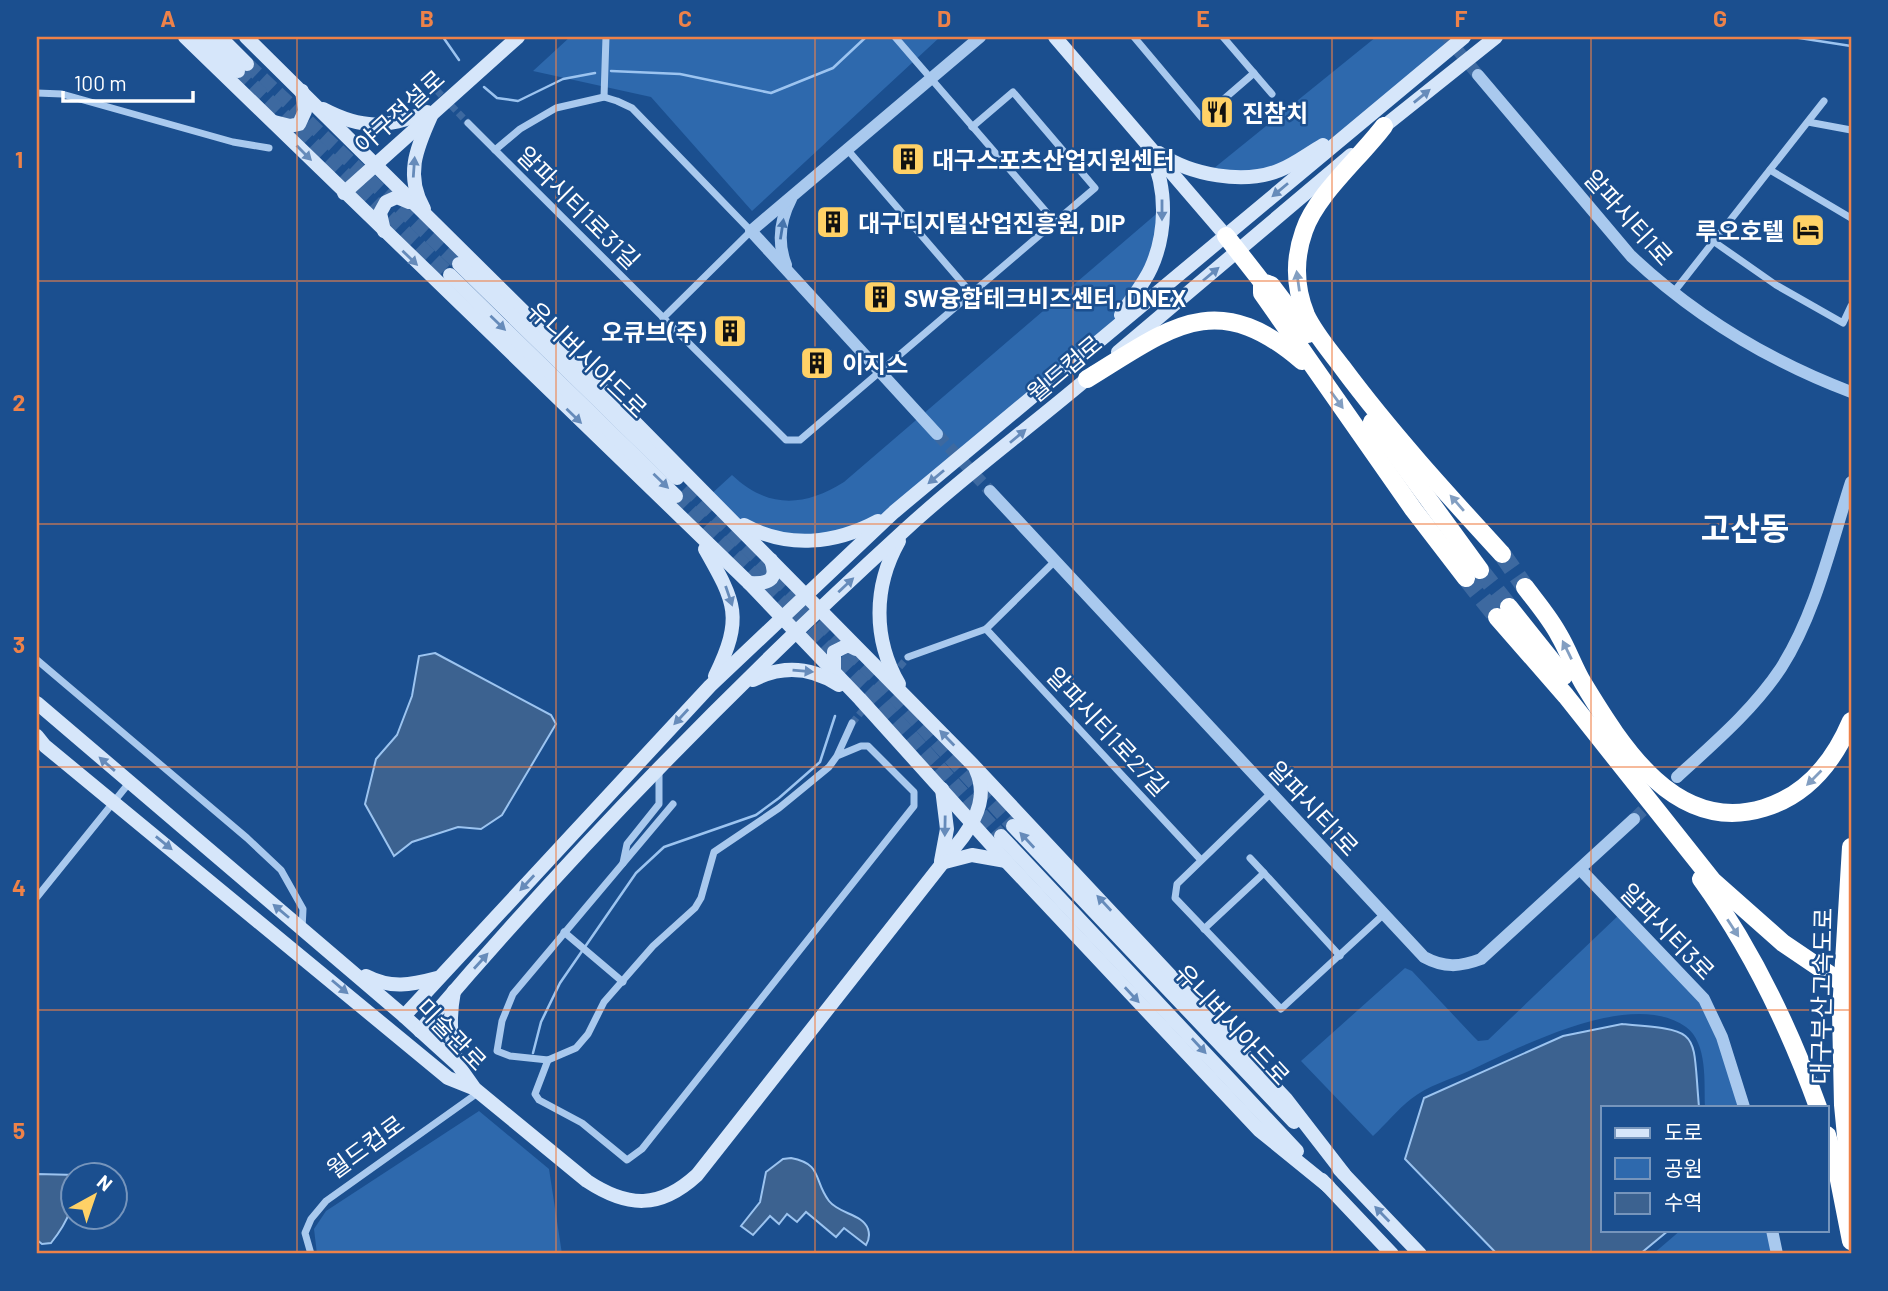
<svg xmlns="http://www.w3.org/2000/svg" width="1888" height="1291" font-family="Barlow,'Noto Sans KR',sans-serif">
<rect width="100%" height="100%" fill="#1b4f8f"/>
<g fill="#2e69ad">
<path d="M570,37H940L752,211L651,97L533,71Z"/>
<path d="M1376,37H1447L1454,45L1360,123L1279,171L1208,173Z"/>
<path d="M1162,209L1160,243L1118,318L894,512L838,537L758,533L708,497L732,475C768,509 804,507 844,482Z"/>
<path d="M1622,912L1704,999L1744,1107H1705C1704,1083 1708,1043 1686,1027C1632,988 1520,1047 1469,1071C1451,1079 1427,1086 1411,1099C1398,1109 1386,1124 1373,1136L1301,1061L1405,968L1412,971L1474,1037L1478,1041L1488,1040Z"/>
<path d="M479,1111L549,1169L562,1254H317L314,1229L326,1211Z"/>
<path d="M1681,1230H1772L1777,1254H1653Z"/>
</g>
<g fill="#3c6290" stroke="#9cc4f0" stroke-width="2">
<path d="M435,653L551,715L556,724L502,815L481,829L458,827L412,842L394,856L365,804L376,759L397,735L412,696L419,656Z"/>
<path d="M1622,1024C1703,1031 1692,1029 1699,1107H1603V1230H1669L1640,1254H1497L1405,1159L1424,1098L1563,1036Z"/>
<path d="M791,1158C823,1164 813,1180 829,1201C839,1214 863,1214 868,1229C870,1235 869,1240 866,1245L844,1228L836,1237L806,1212L797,1222L787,1214L779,1224L770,1216L753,1235L741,1226L760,1202L766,1172L783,1159Z"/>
<path d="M37,1174L77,1175L74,1176C74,1206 70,1219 51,1243L42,1244L37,1240Z"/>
</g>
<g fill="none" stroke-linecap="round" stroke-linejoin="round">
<g stroke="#9cc4f0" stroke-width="2.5">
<path d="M443,37L459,60"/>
<path d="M1793,37L1851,46"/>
<path d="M611,71L680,74L771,93L833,68L866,37"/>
<path d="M484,87L497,98L518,101L563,79L595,73"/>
<path d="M533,1053L541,1022L560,983L636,873L664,847L756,815L779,798L820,762L835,716"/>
</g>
<g stroke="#3d69a0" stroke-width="7" stroke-dasharray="7 3.5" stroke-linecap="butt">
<path d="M422,75L468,123"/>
<path d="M852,723L908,657"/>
</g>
<g stroke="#3d69a0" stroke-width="12" stroke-dasharray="12 6" stroke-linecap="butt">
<path d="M1447,37L1478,75"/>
<path d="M937,434L990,491"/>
<path d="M1634,819L1671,783"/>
</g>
<g stroke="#3d69a0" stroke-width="14" stroke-dasharray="14 7" stroke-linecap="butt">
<path d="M247,64L459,264"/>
<path d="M238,71L450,275"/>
<path d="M686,487L887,689L1013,826"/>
<path d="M676,496L878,699L1001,836"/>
</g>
<g stroke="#3d69a0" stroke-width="18" stroke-dasharray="18 9" stroke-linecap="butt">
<path d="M1502,554L1525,587"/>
<path d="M1480,570L1509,607"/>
<path d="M1466,578L1497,617"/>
</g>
<g stroke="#a9c9ee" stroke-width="7">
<path d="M1134,37L1202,118L1254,73"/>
<path d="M1223,37L1272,94"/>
<path d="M37,93L62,94L233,142L269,148"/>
<path d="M604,97L606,37"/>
<path d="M1808,122L1851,130"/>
<path d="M468,123L786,440H800L1055,222L895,37"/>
<path d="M972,127L1013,92L1095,188L1055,222"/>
<path d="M846,148L972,294"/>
<path d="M495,150L520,129L556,108L604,97L617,101L632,108L751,231L663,318"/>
<path d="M1770,170L1851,218"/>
<path d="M1713,241L1776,285L1843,323L1851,306"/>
<path d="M1673,293L1824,101"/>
<path d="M986,629L1201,860"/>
<path d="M908,657L986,629L1055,561"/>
<path d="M37,660L247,838L281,870L303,909L302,929"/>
<path d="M837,756L861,746H868L914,792V806L642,1149L627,1160L582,1123L539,1100L535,1094L548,1060L576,1048L588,1034L604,1002L653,946L695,908L701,898L714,852L779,808L829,767L837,756L852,723"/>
<path d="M1271,793L1177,884L1175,898L1281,1009L1384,914"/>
<path d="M1250,858L1264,873"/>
<path d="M623,863L627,844L659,804V772"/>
<path d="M37,897L129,783"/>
<path d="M1204,929L1264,873L1340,956"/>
<path d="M564,932L623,982"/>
<path d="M548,1060L510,1056L497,1051L502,1021L513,994L673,804"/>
<path d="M311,1254L305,1233L311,1219L326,1201L479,1092"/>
</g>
<g stroke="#a9c9ee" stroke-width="12">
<path d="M1478,75L1631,256C1695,316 1769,361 1851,392"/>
<path d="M786,265C777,242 780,220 791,199"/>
<path d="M937,434L751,231L980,37"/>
<path d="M990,491L1424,957C1444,968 1460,967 1481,959L1634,819"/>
<path d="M1677,777C1714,743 1753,710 1781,668C1816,613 1831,544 1851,482"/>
<path d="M1580,869L1704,999L1722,1037L1744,1107"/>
<path d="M1772,1230L1777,1254"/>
</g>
<g stroke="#d6e6fa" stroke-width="14">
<path d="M185,37L749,583L860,699L1006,861L1259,1130L1328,1186"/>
<path d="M203,37L238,71"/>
<path d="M220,37L247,64"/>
<path d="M246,37L606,393L973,765L1286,1099L1344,1174"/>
<path d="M1055,37L1226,236"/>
<path d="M323,109C363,130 386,128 427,112"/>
<path d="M274,122L290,126L299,124L305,111L302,91"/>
<path d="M1377,132L1496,37"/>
<path d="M1159,153C1190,175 1244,185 1280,170C1295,164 1309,153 1323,145"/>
<path d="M344,193L518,37"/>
<path d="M424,209C405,176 416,149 431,116"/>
<path d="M384,231L380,213L386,202L397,197L409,202"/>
<path d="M459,264L677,478"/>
<path d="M450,275L676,496"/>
<path d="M1121,315C1130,300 1144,284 1151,268C1166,235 1168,189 1151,155"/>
<path d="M1118,352L1351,155"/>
<path d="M744,525C788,549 835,544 878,521"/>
<path d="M899,541C873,587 873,639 899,684"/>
<path d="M705,549C735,602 744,617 715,676"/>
<path d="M749,583C767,584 779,581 771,560"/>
<path d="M834,673V652L848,645L856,649"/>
<path d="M753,680C782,665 811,667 839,685"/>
<path d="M37,703L404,1016L458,1065L475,1089L587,1181C628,1208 660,1209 697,1175L963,837C978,816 987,794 976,770"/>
<path d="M37,736L45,746L448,1078L473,1088"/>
<path d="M1013,826L1294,1122"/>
<path d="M1001,836L1297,1151"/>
<path d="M941,861L947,829L942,789"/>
<path d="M941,863L972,855L1006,861"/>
<path d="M366,976C391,989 411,985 437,978"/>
<path d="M454,991C449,1018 450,1038 458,1064"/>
<path d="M404,1016L710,686L894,512L1464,37"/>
<path d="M420,1031C571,853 735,685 907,528C967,473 1033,425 1095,372"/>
<path d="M1339,1169L1420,1254"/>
<path d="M1322,1180L1392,1254"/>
</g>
<g stroke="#fff" stroke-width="18">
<path d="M1384,126C1360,158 1316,195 1304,231C1294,259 1295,288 1306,315C1315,334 1330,351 1342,367C1391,433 1447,494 1502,554"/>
<path d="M1226,236L1262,282L1271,285L1308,334"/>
<path d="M1262,286V293L1413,509L1466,578"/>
<path d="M1087,379C1169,329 1215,286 1302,361"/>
<path d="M1372,422L1480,570"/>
<path d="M1525,587C1537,603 1550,618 1559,635C1568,650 1574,668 1583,683C1622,747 1676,835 1764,808C1807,795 1834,761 1851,721"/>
<path d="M1509,607L1564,676"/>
<path d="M1497,617L1566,696L1713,881L1783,943L1851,989"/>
<path d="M1851,847L1841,1011L1843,1105L1851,1188"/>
<path d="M1701,879C1751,948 1789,1027 1818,1107"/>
<path d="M1827,1135L1837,1170L1851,1241"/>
</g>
</g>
<defs><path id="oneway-solid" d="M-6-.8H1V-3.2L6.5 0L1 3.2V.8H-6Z" transform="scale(1.75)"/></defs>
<g fill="#668bba">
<use href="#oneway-solid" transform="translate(1422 96) rotate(-39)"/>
<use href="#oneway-solid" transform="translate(304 153) rotate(45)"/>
<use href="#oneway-solid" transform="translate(414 167) rotate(-86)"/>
<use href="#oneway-solid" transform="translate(1280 190) rotate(140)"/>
<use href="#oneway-solid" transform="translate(1162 210) rotate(90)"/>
<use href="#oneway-solid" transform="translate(410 258) rotate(44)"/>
<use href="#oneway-solid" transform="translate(1211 274) rotate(-40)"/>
<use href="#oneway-solid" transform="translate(498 323) rotate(44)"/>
<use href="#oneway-solid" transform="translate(574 416) rotate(44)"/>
<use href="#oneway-solid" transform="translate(1018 436) rotate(-40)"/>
<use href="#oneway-solid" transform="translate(936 477) rotate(140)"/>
<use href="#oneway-solid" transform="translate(661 481) rotate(44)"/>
<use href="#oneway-solid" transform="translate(846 585) rotate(-43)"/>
<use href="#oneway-solid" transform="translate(729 596) rotate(71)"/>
<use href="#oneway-solid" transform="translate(803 671) rotate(5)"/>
<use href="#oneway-solid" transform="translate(681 717) rotate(133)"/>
<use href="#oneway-solid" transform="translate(947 738) rotate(-134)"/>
<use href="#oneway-solid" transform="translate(107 764) rotate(-139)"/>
<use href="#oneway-solid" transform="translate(945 826) rotate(91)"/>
<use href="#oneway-solid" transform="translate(1027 840) rotate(-133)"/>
<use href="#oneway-solid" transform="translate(164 843) rotate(39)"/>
<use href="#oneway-solid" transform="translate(527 883) rotate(133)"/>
<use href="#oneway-solid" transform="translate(1104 903) rotate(-133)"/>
<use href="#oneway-solid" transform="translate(281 911) rotate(-140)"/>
<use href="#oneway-solid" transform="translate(481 961) rotate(-48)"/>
<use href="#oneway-solid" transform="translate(340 987) rotate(40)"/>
<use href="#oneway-solid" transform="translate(1132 995) rotate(47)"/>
<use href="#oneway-solid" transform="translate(1199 1046) rotate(47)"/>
<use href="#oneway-solid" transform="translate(1382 1214) rotate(-134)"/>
</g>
<use fill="#4674ac" href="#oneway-solid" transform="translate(782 229) rotate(-81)"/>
<g fill="#829ec1">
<use href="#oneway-solid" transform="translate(1298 281) rotate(-98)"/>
<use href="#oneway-solid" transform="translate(1337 400) rotate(54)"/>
<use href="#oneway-solid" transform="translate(1457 503) rotate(-131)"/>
<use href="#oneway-solid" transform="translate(1567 650) rotate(-116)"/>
<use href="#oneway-solid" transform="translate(1814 778) rotate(135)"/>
<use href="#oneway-solid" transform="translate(1733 928) rotate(57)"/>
</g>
<path fill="none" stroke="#ee8249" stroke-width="2" stroke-opacity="0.55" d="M297,37V1254M556,37V1254M815,37V1254M1073,37V1254M1332,37V1254M1591,37V1254M37,281H1851M37,524H1851M37,767H1851M37,1010H1851"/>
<defs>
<g id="restaurant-square" transform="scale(1.75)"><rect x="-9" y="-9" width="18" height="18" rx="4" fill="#ffd166" stroke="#1b4f8f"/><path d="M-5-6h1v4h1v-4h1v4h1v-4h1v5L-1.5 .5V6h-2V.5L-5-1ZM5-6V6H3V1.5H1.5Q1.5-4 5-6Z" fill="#111"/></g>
<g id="building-square" transform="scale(1.75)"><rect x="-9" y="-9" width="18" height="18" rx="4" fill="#ffd166" stroke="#1b4f8f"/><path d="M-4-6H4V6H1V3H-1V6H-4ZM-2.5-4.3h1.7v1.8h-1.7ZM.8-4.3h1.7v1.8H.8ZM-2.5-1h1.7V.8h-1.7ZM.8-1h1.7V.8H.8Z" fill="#111"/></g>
<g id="hotel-square" transform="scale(1.75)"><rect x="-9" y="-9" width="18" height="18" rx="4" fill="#ffd166" stroke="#1b4f8f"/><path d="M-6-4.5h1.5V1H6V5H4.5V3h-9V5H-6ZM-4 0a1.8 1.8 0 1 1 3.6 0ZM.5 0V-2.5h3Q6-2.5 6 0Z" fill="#111"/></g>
</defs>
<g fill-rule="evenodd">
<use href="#restaurant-square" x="1217" y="112"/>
<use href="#building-square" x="908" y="159"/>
<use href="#building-square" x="833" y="222"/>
<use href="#hotel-square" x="1808" y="230"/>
<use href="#building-square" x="880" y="297"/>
<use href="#building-square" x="730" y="331"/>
<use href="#building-square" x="817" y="363"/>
</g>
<g text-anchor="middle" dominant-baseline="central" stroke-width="5" stroke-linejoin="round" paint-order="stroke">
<g font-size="24" fill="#fff" stroke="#1b4f8f">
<text transform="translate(399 111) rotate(-42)">야구전설로</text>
<text transform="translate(579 207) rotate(45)">알파시티1로31길</text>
<text transform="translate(1629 217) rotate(48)">알파시티1로</text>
<text transform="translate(588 359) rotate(44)">유니버시아드로</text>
<text transform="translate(1064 368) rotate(-40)">월드컵로</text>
<text transform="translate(1108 731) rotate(47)">알파시티1로27길</text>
<text transform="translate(1314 808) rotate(47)">알파시티1로</text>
<text transform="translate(1668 931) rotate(46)">알파시티3로</text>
<text transform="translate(1821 996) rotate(-89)">대구부산고속도로</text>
<text transform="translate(1233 1024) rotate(47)">유니버시아드로</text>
<text transform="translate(452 1034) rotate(46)">미술관로</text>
<text transform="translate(365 1146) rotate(-36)">월드컵로</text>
</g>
<g font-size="24" font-weight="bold" fill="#fff" stroke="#1b4f8f" text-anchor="start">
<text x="1242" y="112">진참치</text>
<text x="932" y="159">대구스포츠산업지원센터</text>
<text x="858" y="222">대구디지털산업진흥원, DIP</text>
<text x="1784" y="230" text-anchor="end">루오호텔</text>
<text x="904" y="297">SW융합테크비즈센터, DNEX</text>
<text x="706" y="331" text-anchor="end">오큐브(주)</text>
<text x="842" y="363">이지스</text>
</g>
<g font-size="32" font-weight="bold" fill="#fff" stroke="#1b4f8f">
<text x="1745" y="527">고산동</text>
</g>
</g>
<rect width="1888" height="1291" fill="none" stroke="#1b4f8f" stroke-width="77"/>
<rect x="1601" y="1106" width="228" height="126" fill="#1b4f8f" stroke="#7695bc" stroke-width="2"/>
<rect x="1615" y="1128" width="35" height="10" fill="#d6e6fa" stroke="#7695bc" stroke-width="2"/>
<text x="1664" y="1140" font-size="21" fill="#ffffff">도로</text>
<rect x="1615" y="1158" width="35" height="21" fill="#2e69ad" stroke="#7695bc" stroke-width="2"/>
<text x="1664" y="1176" font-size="21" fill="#ffffff">공원</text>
<rect x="1615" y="1193" width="35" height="21" fill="#3c6290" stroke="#7695bc" stroke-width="2"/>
<text x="1664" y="1210" font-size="21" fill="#ffffff">수역</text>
<g transform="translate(94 1196) rotate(40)"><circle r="33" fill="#1b4f8f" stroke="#7695bc" stroke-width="2"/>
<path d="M0-5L12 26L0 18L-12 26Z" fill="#ffd166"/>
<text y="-10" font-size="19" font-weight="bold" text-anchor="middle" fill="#ffffff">N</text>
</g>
<path d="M63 91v10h130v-10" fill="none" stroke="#ffffff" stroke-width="3.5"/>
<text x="74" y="91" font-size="21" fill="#ffffff" stroke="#1b4f8f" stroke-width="5" paint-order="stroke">100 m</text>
<rect x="38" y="38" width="1812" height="1214" fill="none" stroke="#ee8249" stroke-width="2.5"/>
<g font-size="23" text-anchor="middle" font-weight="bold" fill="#ee8249">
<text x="168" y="27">A</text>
<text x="427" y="27">B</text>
<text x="685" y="27">C</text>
<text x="944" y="27">D</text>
<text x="1203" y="27">E</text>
<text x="1461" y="27">F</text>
<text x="1720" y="27">G</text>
<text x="19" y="168">1</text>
<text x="19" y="411">2</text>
<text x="19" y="653">3</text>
<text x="19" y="896">4</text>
<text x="19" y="1139">5</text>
</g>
</svg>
